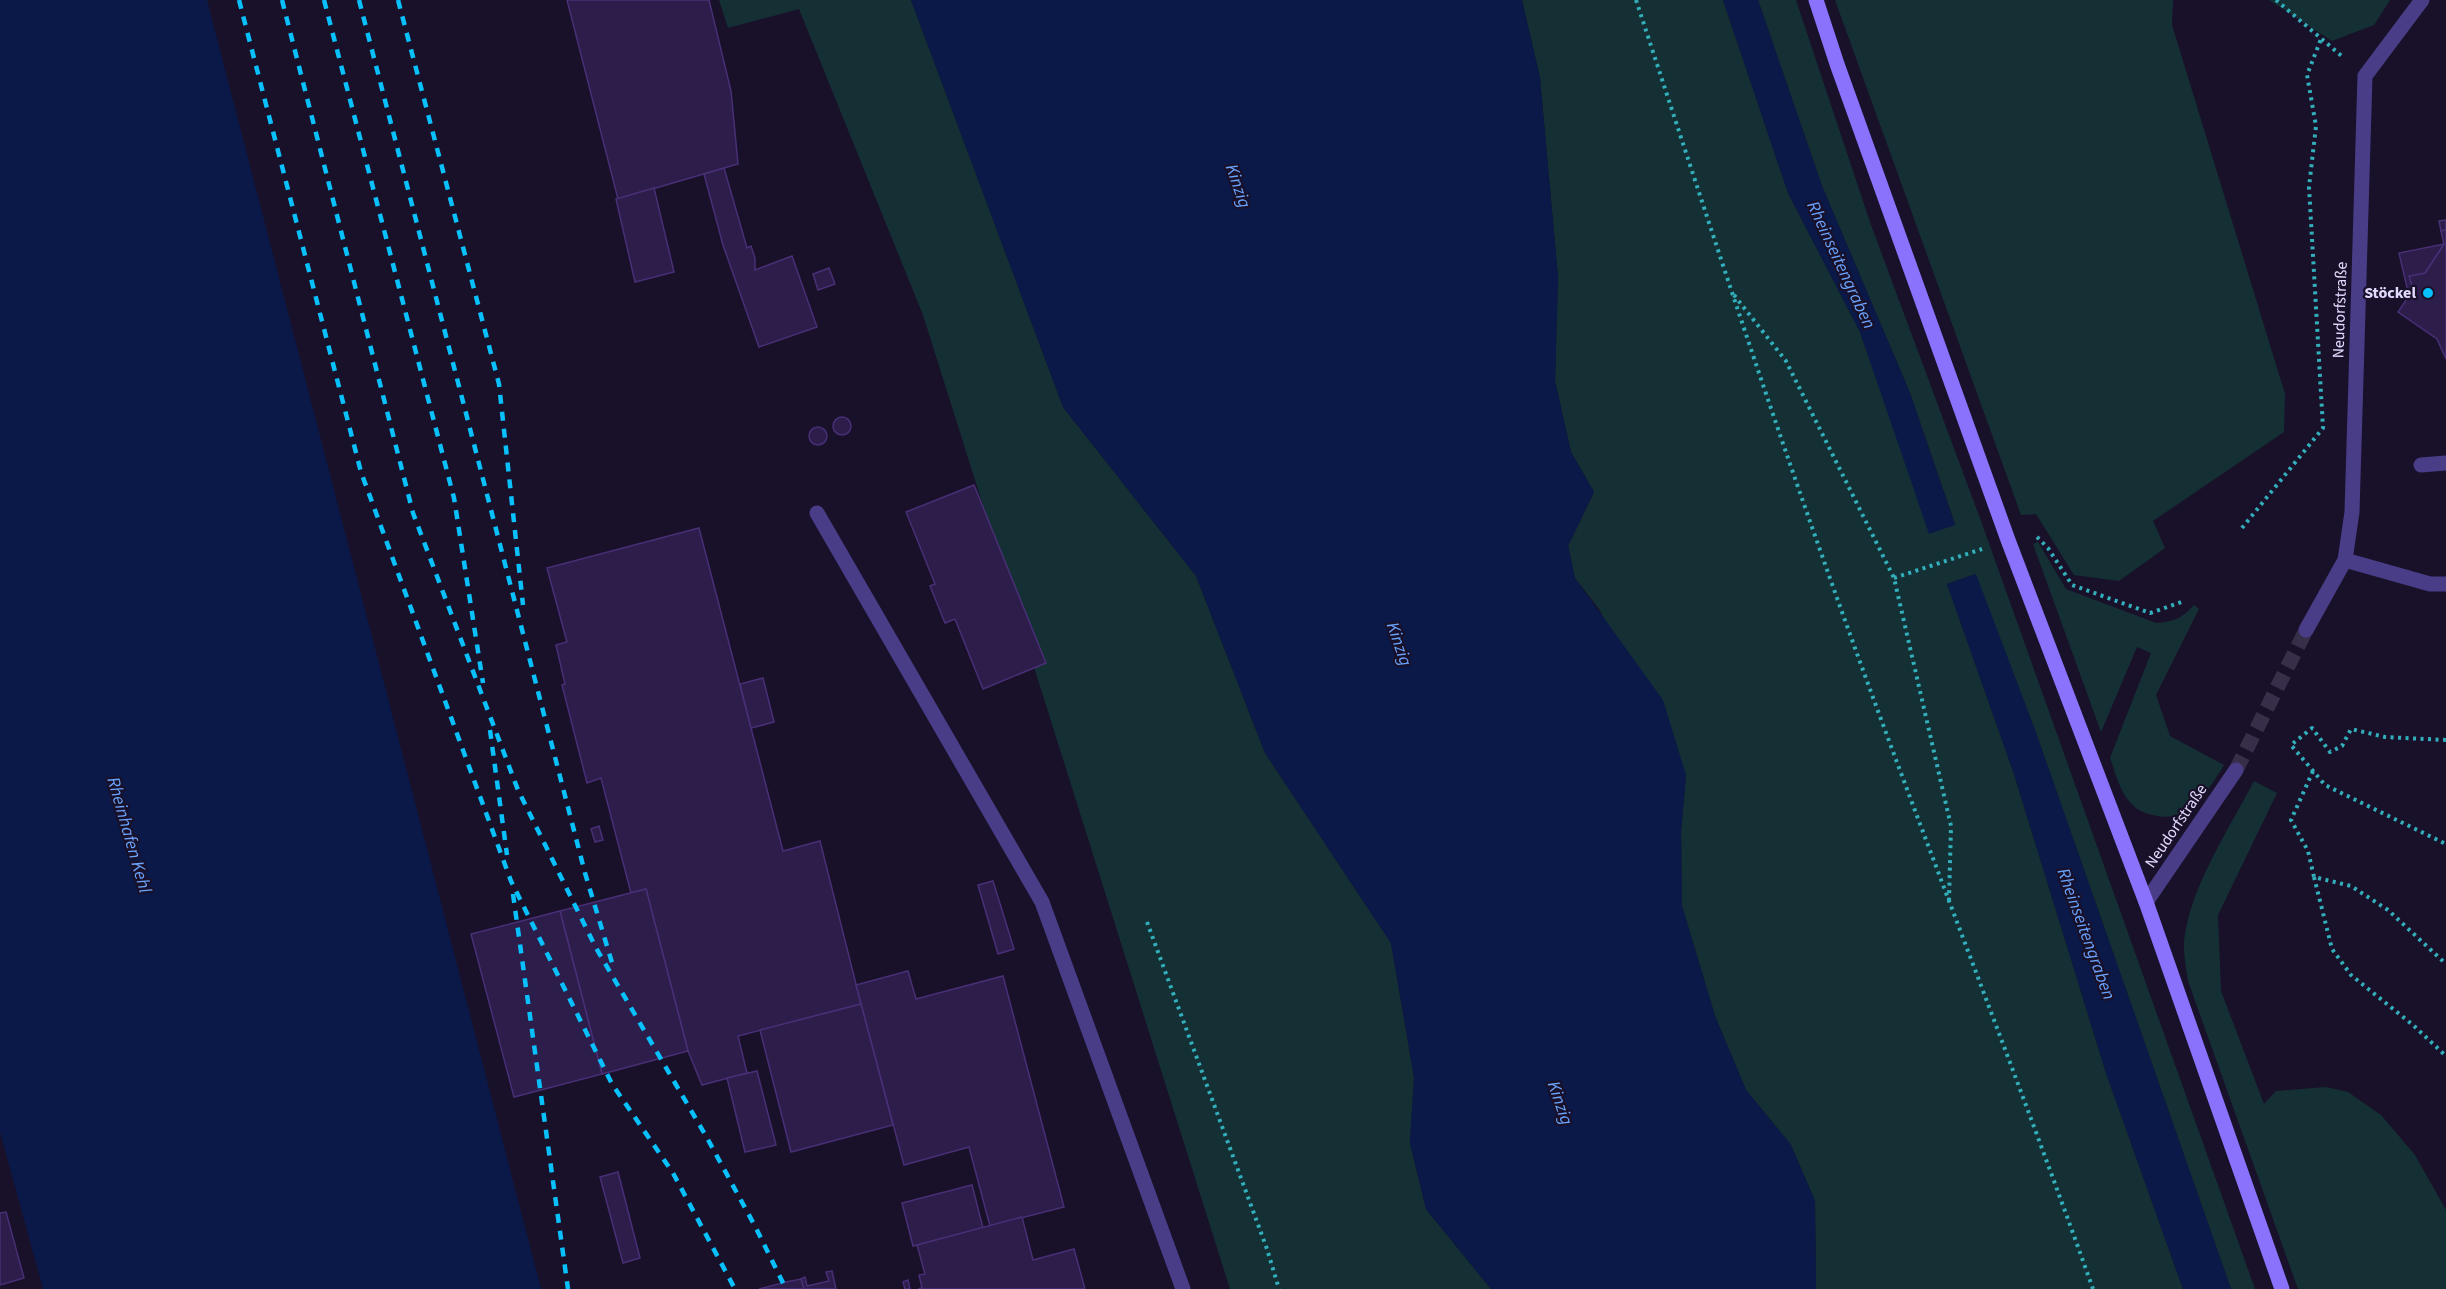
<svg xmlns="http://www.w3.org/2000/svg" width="2446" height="1289" font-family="'Source Sans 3',sans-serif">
<rect width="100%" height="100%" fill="#19112a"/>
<g fill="#143034">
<path d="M719,0H911L1063,407L1196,576L1265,753L1391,943L1414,1077L1410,1143L1426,1209L1491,1289H1230L923,315L799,9L728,28Z"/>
<path d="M1522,0H1723L1788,193L1860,332L1930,533L1955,524L1910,393L1822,186L1758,0H1796L1871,225L1981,521L2255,1289H2231L2035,730L1975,574L1947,584L2014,774L2106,1073L2183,1289H1816L1815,1201L1791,1145L1746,1090L1715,1016L1682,906L1681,832L1686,775L1599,609L1575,578L1568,546L1594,492L1571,452L1555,381L1558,277L1540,78Z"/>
<path d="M1835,0H2173L2172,25L2285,394L2284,432L2153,521L2165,548L2119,581L2074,575L2036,514L2021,515Z"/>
<path d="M2269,0H2390L2374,25L2332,41Z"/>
<path d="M2038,542L2066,589L2156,623C2174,622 2182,618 2194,605L2199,609L2156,695L2170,736L2224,765C2209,790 2187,825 2153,815C2143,813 2135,809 2129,801C2119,789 2115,772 2110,758L2151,653L2137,647L2101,732L2033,544Z"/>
<path d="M2254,781L2277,793L2218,915L2221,991L2264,1104L2276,1091L2326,1087L2348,1092L2381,1115L2415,1155L2446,1210V1289H2298L2188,981C2186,966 2182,949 2185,934C2193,883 2230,827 2254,781Z"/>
</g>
<g fill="#0b1948">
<path d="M0,0H207L541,1289H43L0,1132Z"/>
<path d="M911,0H1522L1540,78L1558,277L1555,381L1571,452L1594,492L1568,546L1575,578L1663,700L1686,775L1681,832L1682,906L1715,1016L1746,1090L1791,1145L1815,1201L1816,1289H1491L1426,1209L1410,1143L1414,1077L1391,943L1265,753L1196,576L1063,407Z"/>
<path d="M1723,0H1758L1822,186L1910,393L1955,525L1929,534L1860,332L1788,193Z"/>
<path d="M1976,574L2035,730L2231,1289H2183L2106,1073L2014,774L1947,584Z"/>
</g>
<g fill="#2d1d4a" stroke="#482f76" stroke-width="1.5">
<path d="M567,0H709L731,91L738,164L618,199Z"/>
<path d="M724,168L747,248L751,246L755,258V270L792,256L817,327L759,347L723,245L704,174Z"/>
<path d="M654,188L674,272L635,282L616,199Z"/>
<path d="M2446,220V230L2441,231L2439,221Z"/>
<path d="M2446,230V359L2437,339L2398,312L2413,290L2409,276L2425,273L2444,244L2441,231Z"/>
<path d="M2444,244L2425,273L2409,276L2413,290L2409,296L2399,253Z"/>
<path d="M829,268L835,284L818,290L813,274Z"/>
<circle cx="842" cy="426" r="9"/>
<circle cx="818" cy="436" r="9"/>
<path d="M974,485L1046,663L983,689L955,619L945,623L930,586L935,584L906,512Z"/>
<path d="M699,528L783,851L820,841L861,1004L738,1036L747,1073L702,1085L688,1051L646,889L631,893L601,778L587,783L562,685L565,684L556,645L567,642L547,568Z"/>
<path d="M763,678L774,722L751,728L740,684Z"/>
<path d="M599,826L603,840L595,842L591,829Z"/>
<path d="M993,881L1014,949L998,954L978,885Z"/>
<path d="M646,889L688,1051L602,1074L560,911Z"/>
<path d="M560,911L602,1074L514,1097L471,934Z"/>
<path d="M908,971L916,999L1003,976L1064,1207L990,1226L969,1147L904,1165L856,985Z"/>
<path d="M861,1004L893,1125L791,1152L760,1030Z"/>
<path d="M757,1071L776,1145L745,1152L727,1078Z"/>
<path d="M618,1172L640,1258L623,1263L600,1177Z"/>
<path d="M972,1185L983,1228L913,1246L902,1203Z"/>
<path d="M6,1212L24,1278L0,1285V1213Z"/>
<path d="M1022,1217L1033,1260L1074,1249L1085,1289H918L922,1288L919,1275L925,1274L917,1245Z"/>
<path d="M832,1271L836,1289H804L801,1279L805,1277L807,1286L829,1281L826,1272Z"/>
<path d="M801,1279L804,1289H759L786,1282Z"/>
<path d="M908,1280L910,1289H905L903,1282Z"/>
</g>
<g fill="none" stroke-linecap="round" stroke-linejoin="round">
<path stroke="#372f4a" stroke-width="15" stroke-dasharray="15 8" stroke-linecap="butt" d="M2236,770L2306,630"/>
<g stroke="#32afbb" stroke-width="4" stroke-dasharray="3 4.5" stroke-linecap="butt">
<path d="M1636,0C1696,183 1755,366 1819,547C1906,796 2005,1041 2093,1289"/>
<path d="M2276,0L2344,58"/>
<path d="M1734,295L1786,361L1894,578L1951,826L1949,901"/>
<path d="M2242,528L2323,428L2309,187L2316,126L2307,75L2321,39"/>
<path d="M2037,537L2048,548L2072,585L2150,613L2184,601"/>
<path d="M1894,578L1982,549"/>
<path d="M2446,740L2385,737L2351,729L2342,746L2330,752L2312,728L2291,745L2325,785L2446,844"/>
<path d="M2313,771L2291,820L2308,851L2314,877L2351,886L2388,910L2446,964"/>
<path d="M2314,877L2332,949L2351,975L2413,1025L2446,1056"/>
<path d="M1147,922L1267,1249L1279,1289"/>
</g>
<g stroke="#4a3d88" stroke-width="15">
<path d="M2421,465L2446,463"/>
<path d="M817,513L1042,902L1183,1289"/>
<path d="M2345,560L2430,584H2446"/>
</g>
<g stroke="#4a3d88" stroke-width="15">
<path d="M2306,630L2345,560L2352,512L2365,76L2422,0"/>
<path d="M2146,902L2236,770"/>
</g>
<path stroke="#8a72fd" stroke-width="15" d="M1816,0L1837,64L2008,540L2146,902L2282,1289"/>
<g stroke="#08c1fc" stroke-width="4.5" stroke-dasharray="9 8" stroke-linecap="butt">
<path d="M239,0L361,472L511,881L612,1084L673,1173L735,1289"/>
<path d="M282,0L413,513L518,790L596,948L706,1136L756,1228L786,1289"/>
<path d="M324,0L454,498L483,683"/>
<path d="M359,0L585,873L613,966"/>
<path d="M398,0L499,384L523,605"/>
<path d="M490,730L507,855"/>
<path d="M513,894L568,1289"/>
</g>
</g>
<circle fill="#08c1fc" stroke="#19112a" stroke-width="2" cx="2428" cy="293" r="6"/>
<g text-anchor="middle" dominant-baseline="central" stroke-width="4.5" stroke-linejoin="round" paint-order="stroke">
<g font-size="16" font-weight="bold" fill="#e3daff" stroke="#19112a" text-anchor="end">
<text x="2416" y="293">Stöckel</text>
</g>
<g font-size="16" fill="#e3daff" stroke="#19112a">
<text transform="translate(2340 310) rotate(-88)">Neudorfstraße</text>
<text transform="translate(2176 826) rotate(-56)">Neudorfstraße</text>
</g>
<g font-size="18" font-style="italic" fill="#69a3fd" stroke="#19112a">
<text transform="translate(1238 186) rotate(71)">Kinzig</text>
<text transform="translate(1841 265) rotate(65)">Rheinseitengraben</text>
<text transform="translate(1399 644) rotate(71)">Kinzig</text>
<text transform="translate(129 835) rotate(74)">Rheinhafen Kehl</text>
<text transform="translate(2086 934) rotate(70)">Rheinseitengraben</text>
<text transform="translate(1560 1103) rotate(71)">Kinzig</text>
</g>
</g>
</svg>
